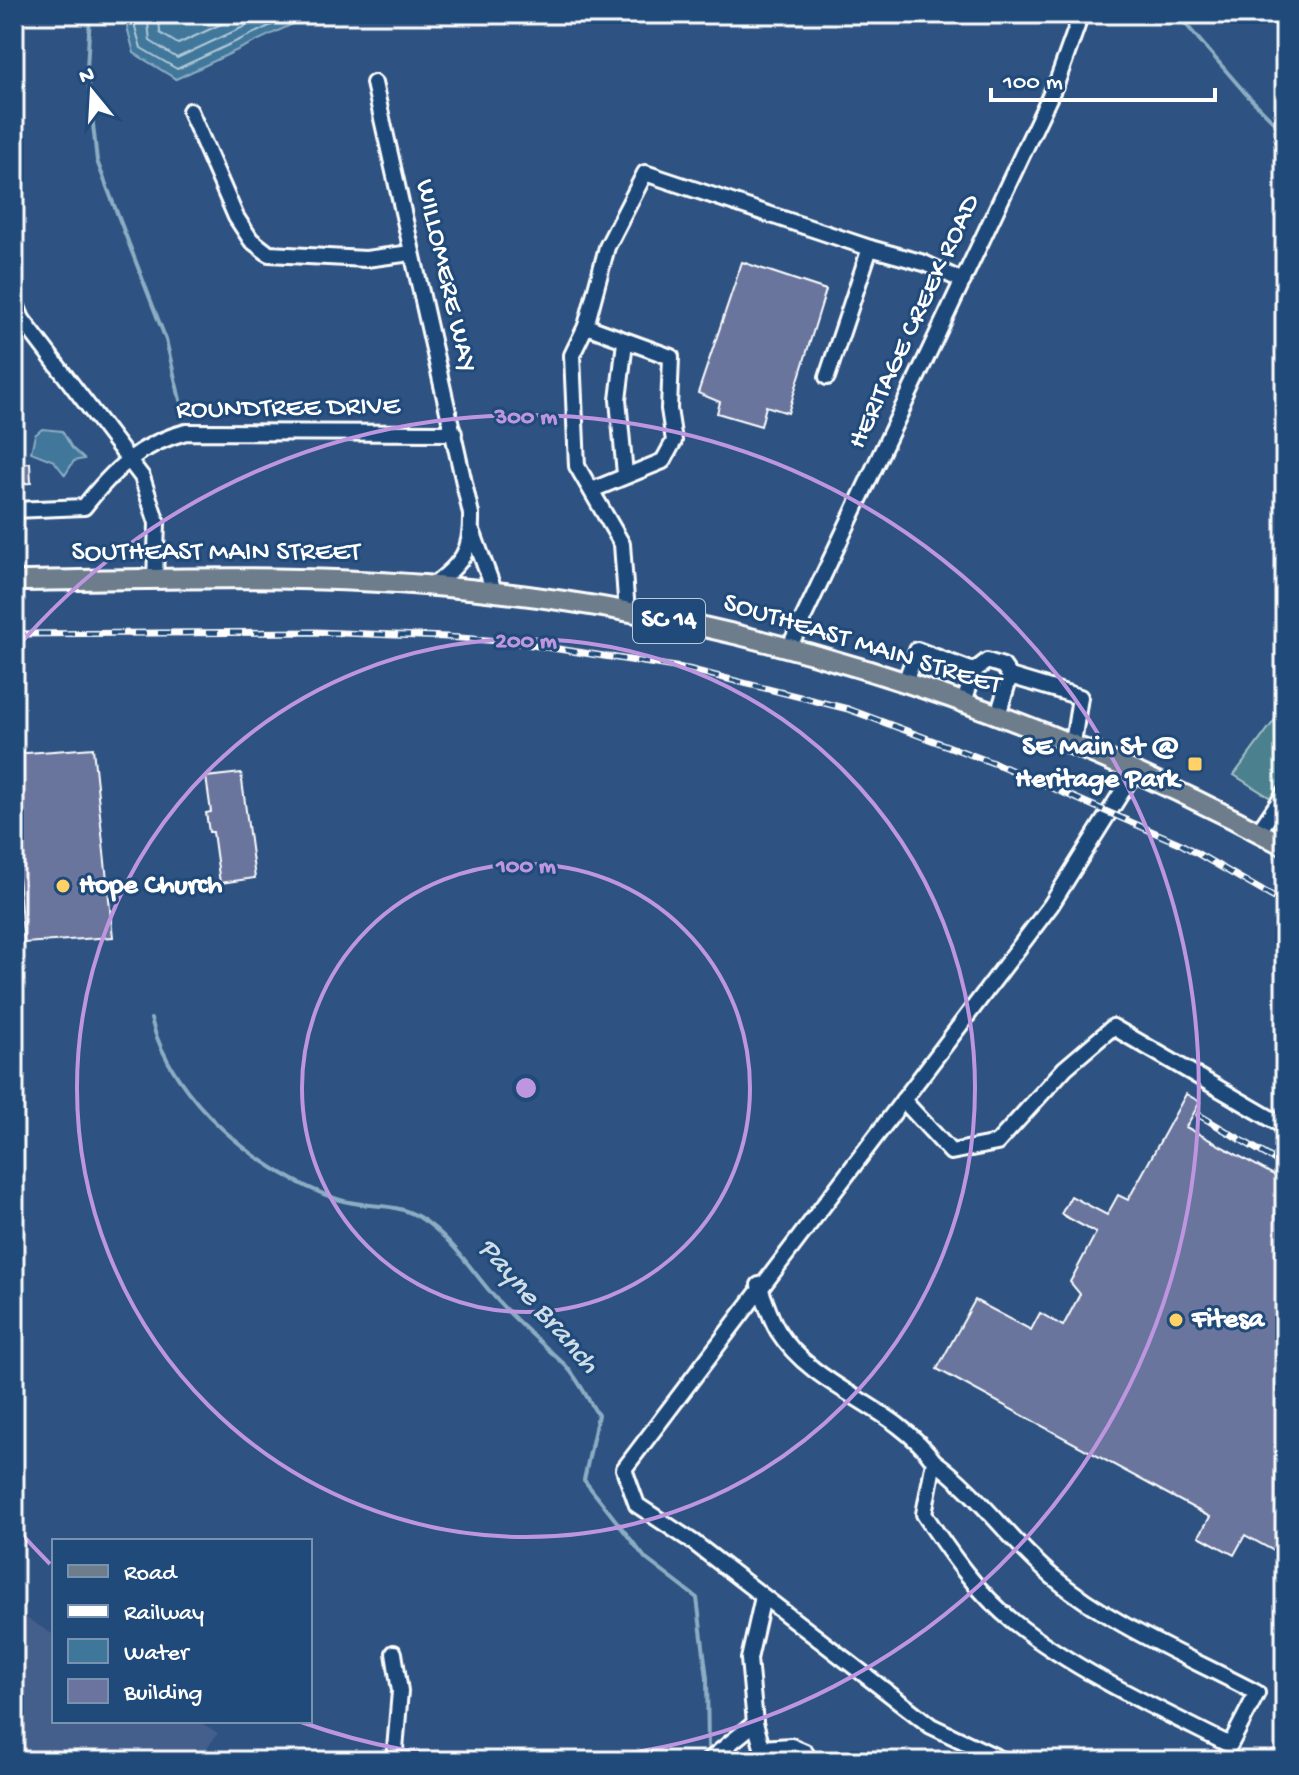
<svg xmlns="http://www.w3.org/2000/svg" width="1299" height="1775" font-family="'Gochi Hand',sans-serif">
<rect width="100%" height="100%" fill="#2e5281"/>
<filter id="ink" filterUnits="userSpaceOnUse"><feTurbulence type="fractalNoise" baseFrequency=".0125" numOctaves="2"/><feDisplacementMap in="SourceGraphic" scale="16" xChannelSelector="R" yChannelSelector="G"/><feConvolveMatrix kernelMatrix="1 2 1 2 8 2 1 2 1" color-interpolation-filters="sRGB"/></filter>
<g filter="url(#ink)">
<path fill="#445f8c" d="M14,1595L23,1616L54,1635V1721H198L218,1733L198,1761H14Z"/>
<path fill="#4c818e" stroke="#a6c0c6" stroke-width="2" d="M1285,706V807L1234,775Z"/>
<g fill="#3f779b" stroke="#8cadc3" stroke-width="2">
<path d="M129,14H314L176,79L134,53L127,27Z"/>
<path d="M42,429L62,431L72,448L84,459L74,461L65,475L54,461L31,452L35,435Z"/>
</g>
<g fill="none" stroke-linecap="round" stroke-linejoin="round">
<g stroke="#b2c9d7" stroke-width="2">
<path d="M137,14L135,27L141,48L177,69L295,14"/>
<path d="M147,14L150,41L177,58L271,14"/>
<path d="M159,14L160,33L178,44L243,14"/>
</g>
<g stroke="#8cadc3" stroke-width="4">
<path d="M90,14L87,69L97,161L166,340L180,400"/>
<path d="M1177,14L1247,95L1285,133"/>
<path d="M151,1019C171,1099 261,1174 337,1199C365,1209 393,1201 419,1217C453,1238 472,1272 498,1301C519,1324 542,1343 564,1364C578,1377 587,1399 598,1415L584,1480L646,1559L697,1598L707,1678L708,1746"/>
</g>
</g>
<g fill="#6a749e" stroke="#fff" stroke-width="2">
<path d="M742,262L826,290L788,413L766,406L761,426L717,413L720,402L698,393Z"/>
<path d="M30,463L31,483L14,484V465Z"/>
<path d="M93,748L113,937L24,943L14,834V754Z"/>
<path d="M241,773L255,878L220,883L213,832H209L206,813L211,812L206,777Z"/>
<path d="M1186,1094L1200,1102L1186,1127L1285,1181V1557L1245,1535L1234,1555L1199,1536L1210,1517L937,1369L975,1300L1031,1330L1040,1313L1063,1326L1080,1294L1070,1282L1096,1233L1061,1214L1071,1196L1107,1215L1118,1195L1128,1200Z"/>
</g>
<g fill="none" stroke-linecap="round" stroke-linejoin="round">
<g stroke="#fff" stroke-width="20">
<g id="minor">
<path d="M374,83L471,514C472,553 462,562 433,586"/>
<path d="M190,111L236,217L251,240L269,254L366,259L411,253"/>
<path d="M14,300L22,319L142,477L157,523L155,579"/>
<path d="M586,326L607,247L645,173L870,248"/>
<path d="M827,377L870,248L924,263L963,281"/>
<path d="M625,474L618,400L625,342"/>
<path d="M592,490L663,461L674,441L669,409L671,357L586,326L572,355L577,466L622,544L627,613"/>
<path d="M14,510L84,507C113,470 140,444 186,432L454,433"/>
<path d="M473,533L495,593"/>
<path d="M789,648L1058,79L1077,26L1078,14"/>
<path d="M974,671L987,661L1003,666L1010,676"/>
<path d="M905,682L917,650L974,671L964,702"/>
<path d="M998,715L1010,676L1080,697L1073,743"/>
<path d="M1259,831L1285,793"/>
<path d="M903,1100L951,1152L997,1143L1065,1068L1113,1027L1285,1127"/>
<path d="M759,1285C765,1300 770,1318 778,1331C815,1390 894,1405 934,1461L924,1514C950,1553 978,1594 1015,1623C1076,1671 1160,1710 1230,1745L1257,1693C1189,1657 1112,1626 1053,1577C1010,1541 980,1495 934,1461"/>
<path d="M763,1597L749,1659L755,1723L766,1761"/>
<path d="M762,1748L791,1746L805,1752L810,1761"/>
<path d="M394,1761L400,1691L394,1653"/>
<path d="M708,1761L755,1723"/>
<path d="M1005,1761L931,1726L693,1542L637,1505L624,1469L1051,905L1135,771"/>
</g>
</g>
<g stroke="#fff" stroke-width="24">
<path id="major" d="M14,581C151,579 287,574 424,585C725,608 1020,703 1285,846"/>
</g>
<use href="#minor" stroke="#1f4a7a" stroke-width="14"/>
<use href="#major" stroke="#6d7d8c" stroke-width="18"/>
<g stroke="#fff" stroke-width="7">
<g id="rail">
<path d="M14,634L316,632L447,637L513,642L688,669L848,709L1004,767L1181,844L1285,904"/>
<path d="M1199,1115L1285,1166"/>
</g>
</g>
<use href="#rail" stroke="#1f4a7a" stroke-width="4" stroke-dasharray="12" stroke-linecap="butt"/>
</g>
</g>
<g fill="none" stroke="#bd96df" stroke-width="4">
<circle cx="526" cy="1088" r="224"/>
<circle cx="526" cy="1088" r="449"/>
<path d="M520 1761A673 673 0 0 1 301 1722M50 1564A673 673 0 0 1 14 1525M14 651A673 673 0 1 1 532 1761"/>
</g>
<g fill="#ffd166" stroke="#1f4a7a" stroke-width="3">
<rect x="1187" y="756" width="16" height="16" rx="4"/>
<circle cx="63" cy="886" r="8"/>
<circle cx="1176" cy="1320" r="8"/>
</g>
<g text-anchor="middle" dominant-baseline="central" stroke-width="6" stroke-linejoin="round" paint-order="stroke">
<rect fill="#1f4a7a" stroke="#bcc9d7" stroke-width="2" x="633" y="599" width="72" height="44" rx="6"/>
<g font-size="26" font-weight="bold" fill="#fff">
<text x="669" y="621">SC 14</text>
</g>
<g font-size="28" fill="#fff" stroke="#1f4a7a">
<text transform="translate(445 276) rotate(77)">WILLOMERE WAY</text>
<text transform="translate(915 322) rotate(-65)">HERITAGE CREEK ROAD</text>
<text transform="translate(288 409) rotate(-1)">ROUNDTREE DRIVE</text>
<text x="216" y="553">SOUTHEAST MAIN STREET</text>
<text transform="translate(862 645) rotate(17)">SOUTHEAST MAIN STREET</text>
</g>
<g font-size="28" font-weight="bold" fill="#fff" stroke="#1f4a7a" text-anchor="start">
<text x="1179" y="748" text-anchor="end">SE Main St @<tspan x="1179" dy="32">Heritage Park</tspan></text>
<text x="79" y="886">Hope Church</text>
<text x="1192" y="1320">Fitesa</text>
</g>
<g font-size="30" font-style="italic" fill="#cfdde6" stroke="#1f4a7a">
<text transform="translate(537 1307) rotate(49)">Payne Branch</text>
</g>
</g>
<circle cx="526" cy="1088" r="12" fill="#bd96df" stroke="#1f4a7a" stroke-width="4"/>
<g font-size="24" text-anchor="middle" font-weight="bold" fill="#bd96df" stroke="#1f4a7a" stroke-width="6" stroke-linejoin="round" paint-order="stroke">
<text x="526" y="423">300 m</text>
<text x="526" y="647">200 m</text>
<text x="526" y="872">100 m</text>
</g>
<rect width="1299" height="1775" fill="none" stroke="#1f4a7a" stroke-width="48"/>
<rect x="24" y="24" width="1251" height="1727" fill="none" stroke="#fff" stroke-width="3" filter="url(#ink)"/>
<rect x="52" y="1539" width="260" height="184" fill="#1f4a7a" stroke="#7992af" stroke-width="2"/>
<rect x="68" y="1565" width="40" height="12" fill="#6d7d8c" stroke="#7992af" stroke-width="2"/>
<text x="124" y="1579" font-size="24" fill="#ffffff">Road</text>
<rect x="68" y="1605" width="40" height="12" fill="#ffffff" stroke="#7992af" stroke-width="2"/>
<text x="124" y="1619" font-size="24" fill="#ffffff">Railway</text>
<rect x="68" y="1639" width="40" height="24" fill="#3f779b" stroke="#7992af" stroke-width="2"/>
<text x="124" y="1659" font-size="24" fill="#ffffff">Water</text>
<rect x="68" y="1679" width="40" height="24" fill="#6a749e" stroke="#7992af" stroke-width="2"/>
<text x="124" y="1699" font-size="24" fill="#ffffff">Building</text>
<g transform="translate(92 92) rotate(342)" stroke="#1f4a7a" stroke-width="6" paint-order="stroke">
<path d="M0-6L14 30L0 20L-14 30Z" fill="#ffffff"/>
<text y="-12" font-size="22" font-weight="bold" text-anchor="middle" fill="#ffffff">N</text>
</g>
<path d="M991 88v12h224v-12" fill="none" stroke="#ffffff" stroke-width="4"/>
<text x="1003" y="88" font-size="24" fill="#ffffff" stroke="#1f4a7a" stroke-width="6" paint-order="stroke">100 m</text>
</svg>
